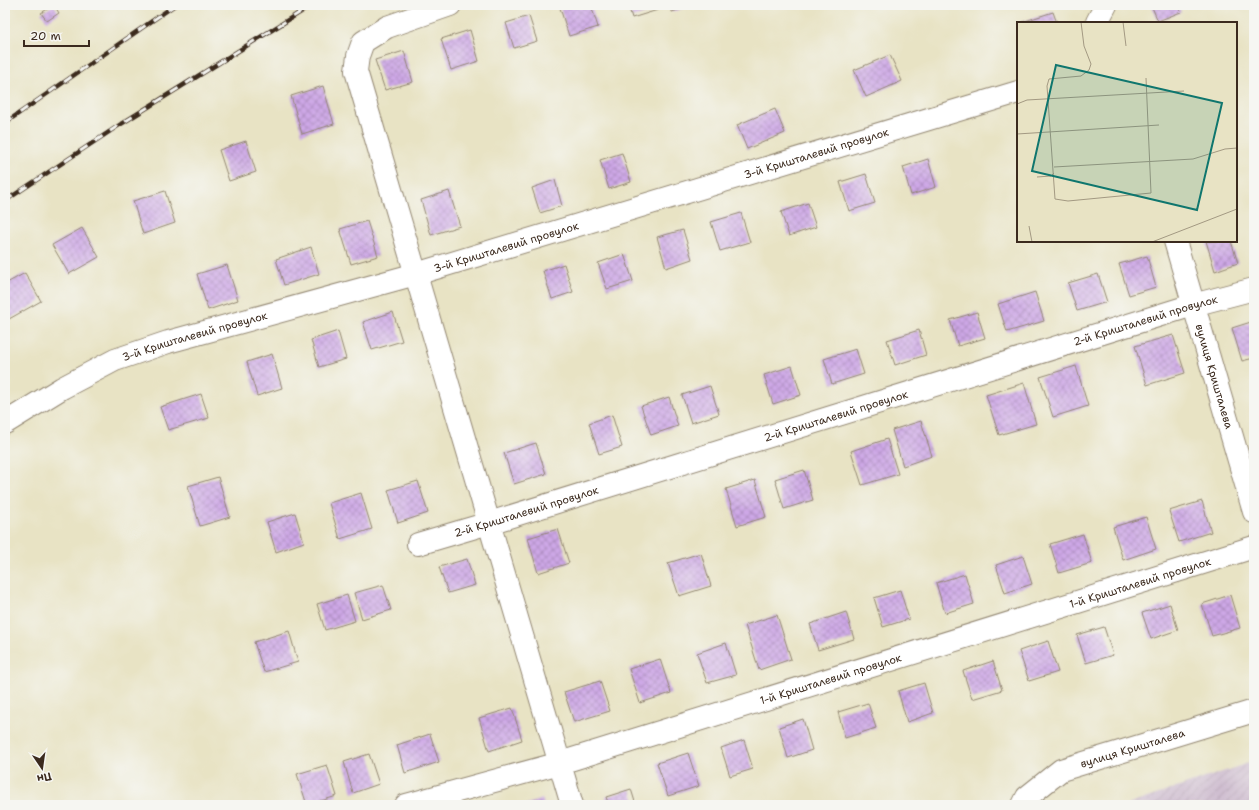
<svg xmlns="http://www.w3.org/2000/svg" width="1259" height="810" font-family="'Shantell Sans',sans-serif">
<defs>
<pattern id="industrial-furrows" width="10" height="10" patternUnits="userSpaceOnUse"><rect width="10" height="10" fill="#cfbed0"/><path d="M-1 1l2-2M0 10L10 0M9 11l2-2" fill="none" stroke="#b3a3b2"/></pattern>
<pattern id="building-cross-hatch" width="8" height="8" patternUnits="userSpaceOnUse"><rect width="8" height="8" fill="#cda7e6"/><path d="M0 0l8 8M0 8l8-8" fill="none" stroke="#a888ba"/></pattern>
</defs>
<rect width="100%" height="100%" fill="#f6f6f2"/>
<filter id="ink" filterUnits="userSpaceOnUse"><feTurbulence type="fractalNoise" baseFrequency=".025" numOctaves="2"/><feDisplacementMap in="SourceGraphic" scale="8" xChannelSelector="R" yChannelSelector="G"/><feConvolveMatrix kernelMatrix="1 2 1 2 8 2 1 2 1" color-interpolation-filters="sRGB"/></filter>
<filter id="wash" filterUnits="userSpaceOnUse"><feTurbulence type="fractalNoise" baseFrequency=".012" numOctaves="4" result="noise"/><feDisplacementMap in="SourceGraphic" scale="16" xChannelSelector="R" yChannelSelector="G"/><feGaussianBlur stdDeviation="0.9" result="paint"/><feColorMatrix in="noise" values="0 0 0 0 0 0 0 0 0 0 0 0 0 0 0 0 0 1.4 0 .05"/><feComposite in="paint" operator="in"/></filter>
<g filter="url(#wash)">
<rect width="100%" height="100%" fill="#e8e3c4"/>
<path fill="url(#industrial-furrows)" d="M1254,761V805H1127Z"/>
<g id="blocks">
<g fill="url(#building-cross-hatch)">
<path d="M54,5L59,13L47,21L41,13Z"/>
<path d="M559,5H591L598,27L569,36Z"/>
<path d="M628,5H660L661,9L632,18Z"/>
<path d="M670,5H687V7L672,12Z"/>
<path d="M1151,5H1178L1181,12L1158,21Z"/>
<path d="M1053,12L1057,23H1019Z"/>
<path d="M529,16L537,41L514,48L506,23Z"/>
<path d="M470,30L479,61L451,70L441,39Z"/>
<path d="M404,51L413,82L385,90L375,60Z"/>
<path d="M890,55L902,81L866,97L854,70Z"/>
<path d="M323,86L334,124L302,134L291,96Z"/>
<path d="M775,109L785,133L747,149L737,125Z"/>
<path d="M246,141L256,172L229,181L219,150Z"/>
<path d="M622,153L631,182L609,189L600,160Z"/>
<path d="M928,159L936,187L911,195L903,167Z"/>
<path d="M866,174L875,203L849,211L840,182Z"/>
<path d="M555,180L562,206L540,213L532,188Z"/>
<path d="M165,191L175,223L143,234L133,201Z"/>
<path d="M449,191L460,226L431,235L421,200Z"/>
<path d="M808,203L816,227L789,236L781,212Z"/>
<path d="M741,213L750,242L720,251L711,222Z"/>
<path d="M367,221L378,256L351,264L340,229Z"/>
<path d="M82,228L99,257L69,274L52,245Z"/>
<path d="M683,230L692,259L666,268L657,237Z"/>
<path d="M1206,241H1231L1238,263L1215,271Z"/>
<path d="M311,247L319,274L284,285L276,259Z"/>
<path d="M624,254L633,281L607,289L598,263Z"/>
<path d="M1147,256L1156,287L1129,295L1119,264Z"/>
<path d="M564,264L573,292L552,299L543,271Z"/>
<path d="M227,265L238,300L208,310L197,274Z"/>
<path d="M25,273L41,301L9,319L5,311V284Z"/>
<path d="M1098,274L1107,302L1077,311L1068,283Z"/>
<path d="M1035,292L1044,321L1007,332L998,304Z"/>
<path d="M393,312L402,341L372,350L363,322Z"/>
<path d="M977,312L985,338L958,346L950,320Z"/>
<path d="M1254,321V358L1242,361L1232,328Z"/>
<path d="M919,330L926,355L895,365L887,340Z"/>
<path d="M338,331L346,359L319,367L311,340Z"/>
<path d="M1173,335L1185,373L1147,385L1135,346Z"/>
<path d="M856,349L864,374L832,384L824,359Z"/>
<path d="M272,354L282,388L257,396L247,362Z"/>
<path d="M792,366L801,395L773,404L764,375Z"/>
<path d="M1076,366L1088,406L1053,417L1040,377Z"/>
<path d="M1024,383L1036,424L999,435L986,395Z"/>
<path d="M710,386L719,414L691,423L682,395Z"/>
<path d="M201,394L209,418L168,430L160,407Z"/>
<path d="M669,397L678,426L651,435L641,406Z"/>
<path d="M612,415L622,447L599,454L589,423Z"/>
<path d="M921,421L932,456L903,466L892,430Z"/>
<path d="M887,439L898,474L862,485L851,451Z"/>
<path d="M536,443L546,474L514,484L504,453Z"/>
<path d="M804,470L813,500L784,509L775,479Z"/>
<path d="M218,477L230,517L200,526L188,486Z"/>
<path d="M755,480L766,517L737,526L726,489Z"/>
<path d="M418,481L428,513L398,523L388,490Z"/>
<path d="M361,493L372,529L340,539L329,503Z"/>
<path d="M1202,501L1211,532L1179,542L1169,511Z"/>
<path d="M295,513L304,542L276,552L267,522Z"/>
<path d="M1146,517L1156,549L1123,560L1113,527Z"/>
<path d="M558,529L569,563L538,573L528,538Z"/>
<path d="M1083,534L1092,563L1059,573L1050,544Z"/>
<path d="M701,553L711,586L679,596L668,563Z"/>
<path d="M1023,556L1032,584L1005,593L996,565Z"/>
<path d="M467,559L475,585L448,593L439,567Z"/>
<path d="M965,574L974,604L945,613L936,583Z"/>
<path d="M383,585L391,610L362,619L354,593Z"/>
<path d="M900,590L909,619L883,627L874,598Z"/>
<path d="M347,595L355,621L325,630L317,604Z"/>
<path d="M1230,595L1240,628L1212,636L1202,604Z"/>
<path d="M1170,604L1178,630L1151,639L1142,613Z"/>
<path d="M846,612L854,639L818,650L810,624Z"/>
<path d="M777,615L791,659L759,670L745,625Z"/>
<path d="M1104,627L1113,655L1086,663L1077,635Z"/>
<path d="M289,631L298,662L264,672L254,642Z"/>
<path d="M1048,641L1058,672L1029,681L1019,651Z"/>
<path d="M726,643L736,675L707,683L697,653Z"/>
<path d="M660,659L671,693L640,703L629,669Z"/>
<path d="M993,661L1002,690L972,699L963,671Z"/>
<path d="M600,681L610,711L574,722L564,692Z"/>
<path d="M924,683L933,713L907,722L898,691Z"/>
<path d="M868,703L876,728L845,738L838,712Z"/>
<path d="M512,708L522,740L489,751L479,718Z"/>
<path d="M803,719L812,750L788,758L779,727Z"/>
<path d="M430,734L439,762L405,773L397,745Z"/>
<path d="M744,740L753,769L730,776L721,748Z"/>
<path d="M688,753L699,786L668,796L657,763Z"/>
<path d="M369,754L379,784L353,793L344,762Z"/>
<path d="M327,765L337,796L307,805L297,774Z"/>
<path d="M631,789L636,805H609L606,797Z"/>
<path d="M542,799L544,805H525Z"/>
</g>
</g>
</g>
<g filter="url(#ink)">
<use href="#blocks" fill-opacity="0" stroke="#928671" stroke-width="1"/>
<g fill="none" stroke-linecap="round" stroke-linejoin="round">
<g stroke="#928671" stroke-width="24">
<g id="minor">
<path d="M450,5L387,27L363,42L358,56L356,71L572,805"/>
<path d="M1097,22L1106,5"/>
<path id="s1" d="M1175,241L1254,512"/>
<path id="s2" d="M5,423L62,388L115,360L168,342L416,274L1018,92"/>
<path id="s3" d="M418,544L489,523L1193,305L1254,289"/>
<path id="s4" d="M406,805L560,763L1254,547"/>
<path id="s5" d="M1023,805L1027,797L1061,770L1254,711"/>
</g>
</g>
<use href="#minor" stroke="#fff" stroke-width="22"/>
<g stroke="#3b2a1e" stroke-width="4.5">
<g id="rail">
<path d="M5,123L175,5"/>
<path d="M5,201L121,124L312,5"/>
</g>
</g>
<use href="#rail" stroke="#f6f6f2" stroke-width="3" stroke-dasharray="9" stroke-linecap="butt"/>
</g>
</g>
<g text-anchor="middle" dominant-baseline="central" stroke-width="3" stroke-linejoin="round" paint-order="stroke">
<g font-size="11" fill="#3b2a1e" stroke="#f6f6f2">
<text stroke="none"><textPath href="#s2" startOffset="858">3-й Кришталевий провулок</textPath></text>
<text stroke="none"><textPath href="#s2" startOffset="534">3-й Кришталевий провулок</textPath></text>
<text stroke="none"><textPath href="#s3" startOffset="761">2-й Кришталевий провулок</textPath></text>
<text stroke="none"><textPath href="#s2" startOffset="210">3-й Кришталевий провулок</textPath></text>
<text stroke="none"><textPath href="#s1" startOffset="141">вулиця Кришталева</textPath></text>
<text stroke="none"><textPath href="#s3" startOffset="437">2-й Кришталевий провулок</textPath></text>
<text stroke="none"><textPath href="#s3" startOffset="113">2-й Кришталевий провулок</textPath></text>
<text stroke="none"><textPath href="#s4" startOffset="767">1-й Кришталевий провулок</textPath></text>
<text stroke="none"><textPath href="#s4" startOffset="443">1-й Кришталевий провулок</textPath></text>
<text stroke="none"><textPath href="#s5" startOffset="127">вулиця Кришталева</textPath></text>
</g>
</g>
<g transform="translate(1017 22)">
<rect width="220" height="220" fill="#e8e3c4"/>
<path fill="none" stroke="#a39982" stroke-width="1" d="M64,0L67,24L74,42L72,48L64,54L32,57L30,64L38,177L51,179L134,171L129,56M106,0L109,24M0,82L10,78L167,69M0,112L142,103M37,145L176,137L208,127L220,126M20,155L34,154L37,151M12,204L15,220M135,220L220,187"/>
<path fill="#0f766e" fill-opacity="0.15" stroke="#0f766e" stroke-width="2" d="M39,43L205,81L180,188L15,149Z"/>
<rect width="220" height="220" fill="none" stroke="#3b2a1e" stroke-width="2"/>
</g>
<rect width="1259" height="810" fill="none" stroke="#f6f6f2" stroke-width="20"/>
<g transform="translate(42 768) rotate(167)" stroke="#f6f6f2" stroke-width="3" paint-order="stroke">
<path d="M0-3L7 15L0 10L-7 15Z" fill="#3b2a1e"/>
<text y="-6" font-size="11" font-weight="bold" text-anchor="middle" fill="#3b2a1e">Пн</text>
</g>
<path d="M24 40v6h65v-6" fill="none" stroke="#3b2a1e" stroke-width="2"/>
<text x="30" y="40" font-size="12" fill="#3b2a1e" stroke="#f6f6f2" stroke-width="3" paint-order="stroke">20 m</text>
</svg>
